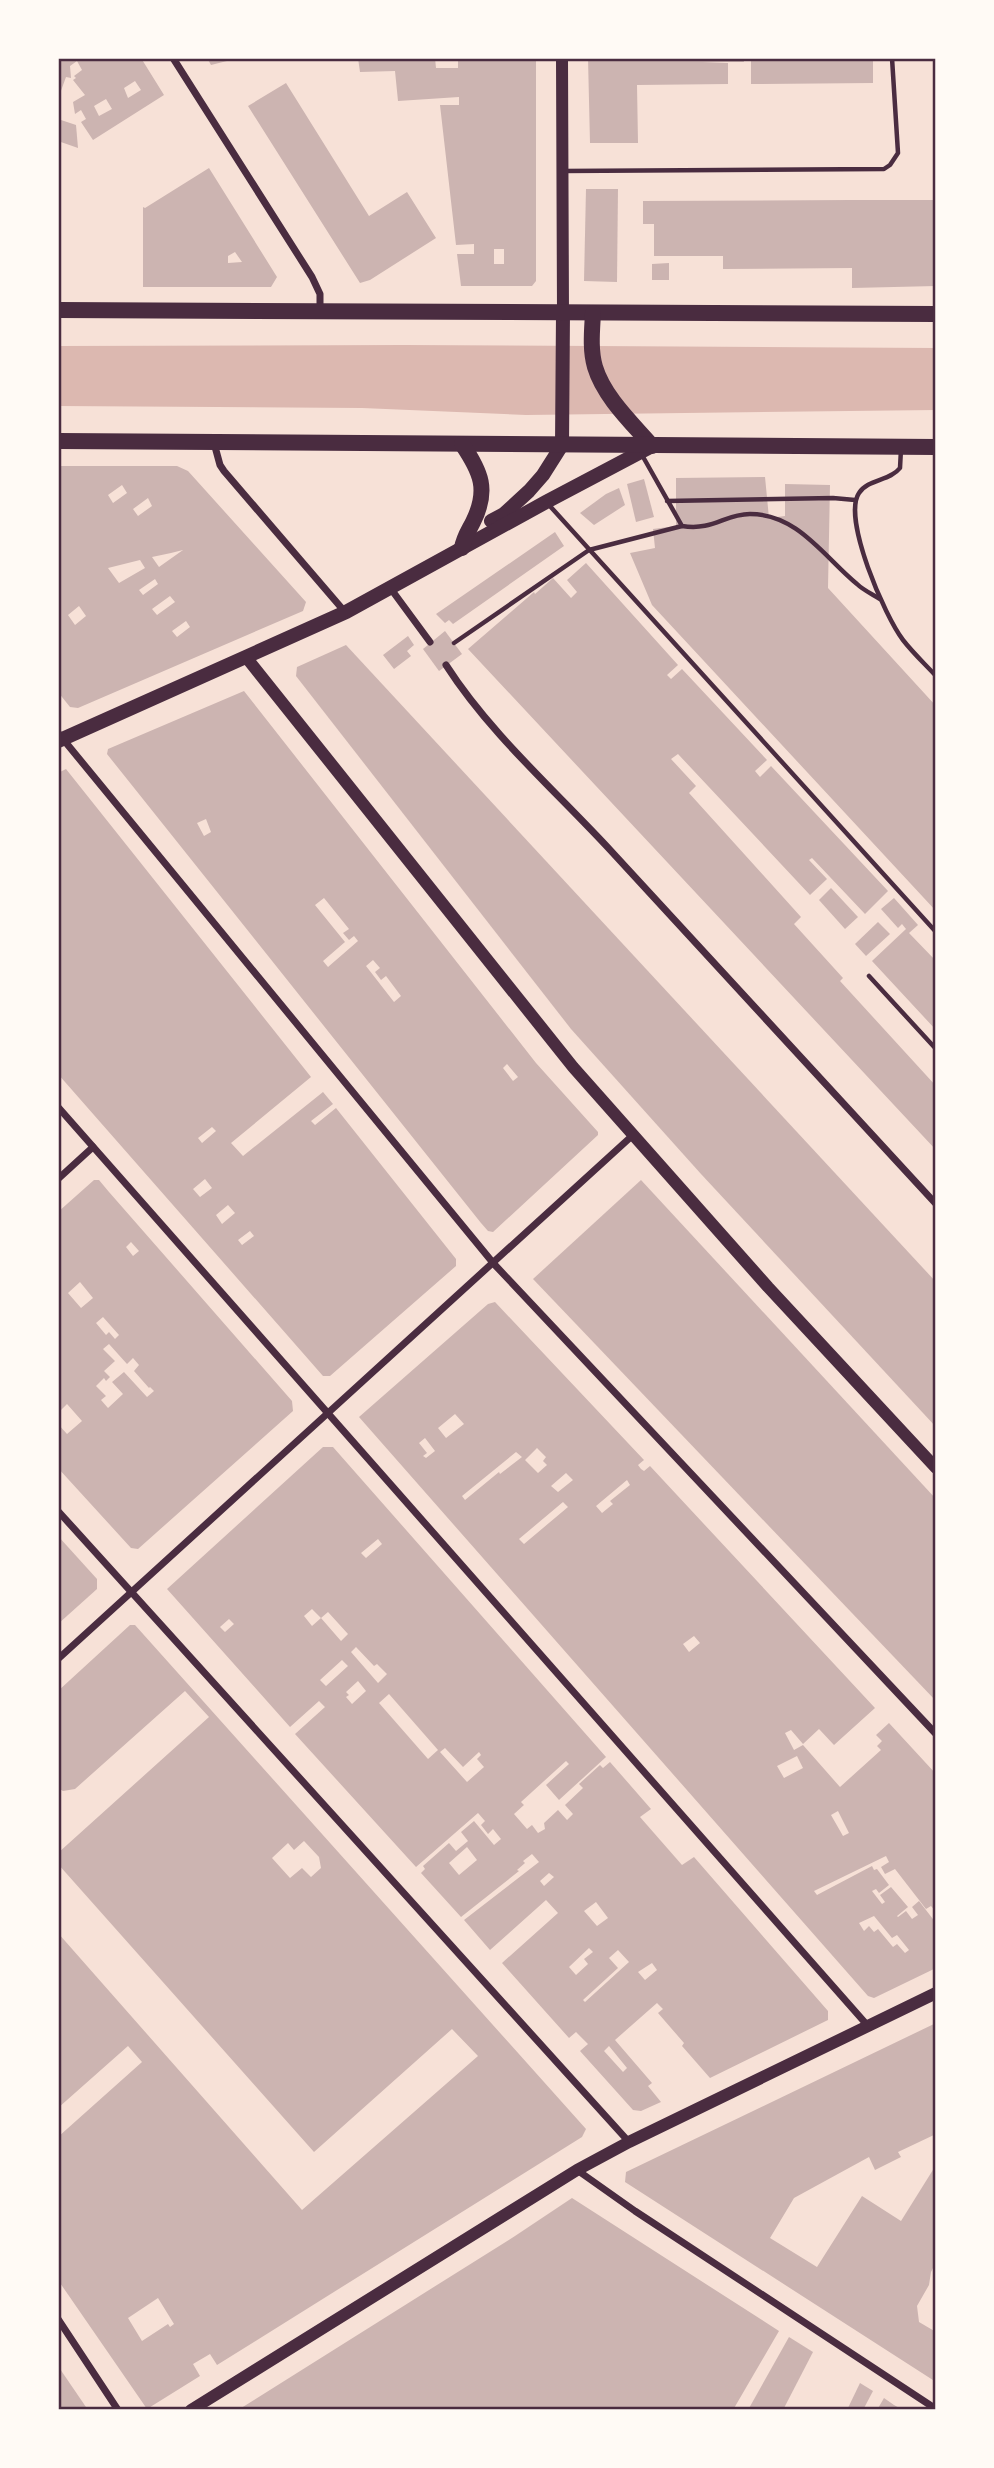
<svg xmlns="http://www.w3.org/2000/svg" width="994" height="2468" font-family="Manrope,sans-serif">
<rect width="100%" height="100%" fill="#f7e1d7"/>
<path fill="#dcb8b0" d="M404,345L936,348V410L526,415L362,408L58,406V346Z"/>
<g fill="#ccb4b1" fill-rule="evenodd">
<path d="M58,58H141L164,95L93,140L81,122L86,119L81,110L75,114L73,102L85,95L73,80L76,78L74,76L82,70L77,61L70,66L71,78L66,77L58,99ZM135,81L141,90L128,98L124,88ZM106,99L112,109L99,116L94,106Z"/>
<path d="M207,58H235V59L211,65Z"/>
<path d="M358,58H435L436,68H458V58H536V281L532,286H461L457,254H474V244L456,245L440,105H459V97L398,101L395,71L360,72ZM494,249H504V264H494Z"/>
<path d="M588,58H743L744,62H703L728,63V84L637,85L638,143H590Z"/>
<path d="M751,58H873V83L751,84Z"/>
<path d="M286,83L369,216L407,192L436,238L370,280L360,283L248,106Z"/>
<path d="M58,119L76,125L78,148L58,141Z"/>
<path d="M209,168L277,277L271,287H143V207L145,208ZM235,252L242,262L228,263V256Z"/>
<path d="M586,189H618L617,282L584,281Z"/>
<path d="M851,200H936V286L852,288V268L723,269V256H654V224H643V201Z"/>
<path d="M669,263V280H652V264Z"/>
<path d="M58,466H177L188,471L306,602L303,611L78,708L70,707L58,692ZM122,485L127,493L113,503L108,495ZM148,498L152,506L138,516L133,509ZM183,550L159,567L152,557L171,553ZM140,560L145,568L119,583L108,568ZM155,579L158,584L143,595L139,590ZM170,596L175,602L157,615L152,609ZM79,606L86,616L75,625L68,615ZM186,621L190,627L177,637L172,631Z"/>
<path d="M765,477L769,518L785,516V484L830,485L828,588L936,706V911L652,605L630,553L655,548L653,529L676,526V478Z"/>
<path d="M644,479L654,517L636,522L627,484Z"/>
<path d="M619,488L625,505L594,525L580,513L606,494Z"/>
<path d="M555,532L564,546L453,624L449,620L445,623L436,614Z"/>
<path d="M586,563L678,665L667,675L671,679L682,669L767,760L755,771L760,777L771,766L888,891L865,914L812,858L809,860L827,879L810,895L678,754L671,759L696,786L689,793L801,917L794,924L843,978L840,981L936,1086V1150L468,649L534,592L535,594L553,578L571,598L577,592L567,580Z"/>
<path d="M445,631L462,654L439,671L423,649Z"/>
<path d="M408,636L414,645L407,651L411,656L394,669L383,655Z"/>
<path d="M346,645L936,1282V1427L701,1174L571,1029L296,676L297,667Z"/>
<path d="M244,691L536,1063L598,1132V1135L493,1232L488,1231L481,1223L107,754L108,749ZM206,819L211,832L204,836L197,823ZM324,898L349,929L343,933L349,940L354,936L358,941L328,967L323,961L345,942L315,905ZM373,960L380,968L375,972L381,980L386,976L401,996L394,1002L366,966ZM507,1064L518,1077L513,1081L503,1068Z"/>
<path d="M66,769L311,1077L231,1143L243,1156L323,1092L333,1104L311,1121L315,1125L336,1108L456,1259V1266L330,1376H323L58,1074V773ZM212,1127L216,1131L202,1143L198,1138ZM205,1179L212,1188L200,1197L193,1189ZM228,1205L235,1213L222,1224L216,1215ZM250,1231L254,1236L242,1245L238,1240Z"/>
<path d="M831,888L858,917L845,929L819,900Z"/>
<path d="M894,898L918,925L909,933L936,961V1030L872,961L906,929L902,924L898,928L881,909Z"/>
<path d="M878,922L890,934L866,956L855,944Z"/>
<path d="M94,1180H99L109,1192L292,1401L293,1411L138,1549L131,1548L58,1468V1424L67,1434L82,1421L67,1404L58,1413V1212ZM131,1242L139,1251L133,1256L126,1247ZM80,1282L93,1298L81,1308L68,1293ZM103,1317L119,1335L115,1339L109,1332L106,1335L96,1323ZM109,1344L127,1364L133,1358L139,1365L134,1371L149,1388L150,1387L154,1391L147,1397L124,1372L112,1382L123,1394L108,1408L101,1400L106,1396L96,1386L104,1378L106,1381L110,1377L104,1371L115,1361L103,1349Z"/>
<path d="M641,1180L936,1499V1701L533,1279Z"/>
<path d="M495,1302L644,1460L638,1465L641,1469L644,1471L650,1466L875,1708L834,1745L819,1729L803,1744L791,1730L785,1733L794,1750L803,1745L840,1787L881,1750L877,1746L882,1741L876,1735L889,1723L936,1774V1912L931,1906L926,1909L895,1869L885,1874L881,1867L889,1862L886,1856L814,1891L817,1895L872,1866L874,1870L877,1869L889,1885L879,1893L876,1889L872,1891L882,1904L885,1902L880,1895L891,1887L908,1907L897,1916L898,1917L906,1911L912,1919L918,1915L912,1907L919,1901L936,1923V1968L874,1998L868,1996L359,1417L488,1304ZM455,1414L464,1424L446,1438L438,1428ZM425,1438L435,1451L426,1458L423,1456L427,1453L419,1443ZM537,1448L546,1457L543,1461L547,1465L538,1473L525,1460ZM516,1452L522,1457L500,1474L499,1472L465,1500L462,1496ZM566,1473L573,1480L558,1492L551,1486ZM627,1480L630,1485L610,1501L613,1504L602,1513L596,1506ZM563,1502L568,1507L524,1544L519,1539ZM694,1636L700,1643L689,1652L683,1644ZM797,1756L803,1768L784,1778L777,1766ZM838,1811L849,1833L843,1836L831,1815ZM874,1916L892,1938L897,1935L909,1950L905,1953L897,1944L893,1947L878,1929L874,1932L869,1926L864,1931L859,1923Z"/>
<path d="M323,1447H333L606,1757L559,1800L546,1785L569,1764L566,1761L521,1802L524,1805L514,1814L527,1829L532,1825L538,1833L545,1829L544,1823L558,1810L567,1820L573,1814L565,1805L583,1788L579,1784L600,1765L603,1768L610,1762L651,1809L640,1817L682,1865L694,1857L828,2011V2020L710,2078L682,2046L684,2043L658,2013L663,2009L657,2003L615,2040L652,2083L648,2086L661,2102L641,2111L633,2110L580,2051L588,2044L576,2032L569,2038L502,1963L558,1913L546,1900L490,1950L464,1920L539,1862L532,1854L523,1861L525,1863L517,1870L519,1871L461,1917L421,1873L425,1869L423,1866L449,1843L456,1851L468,1841L461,1832L474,1821L494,1845L501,1839L493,1829L488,1834L481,1825L485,1821L478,1813L416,1867L295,1734L325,1707L319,1701L290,1727L167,1589ZM378,1539L382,1544L366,1558L361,1553ZM312,1609L321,1618L312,1626L304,1616ZM328,1612L348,1634L341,1641L321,1618ZM229,1619L234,1624L225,1632L220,1627ZM356,1647L374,1666L377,1664L387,1674L378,1683L351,1652ZM342,1660L348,1666L326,1686L320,1680ZM358,1681L366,1691L352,1704L346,1697L349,1695L346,1692ZM389,1694L438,1750L428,1759L379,1703ZM445,1748L463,1767L479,1752L481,1755L477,1759L484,1767L467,1782L440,1752ZM467,1847L477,1860L459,1875L449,1863ZM549,1873L554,1877L544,1886L540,1881ZM596,1902L608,1918L597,1926L584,1911ZM589,1948L593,1952L584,1959L588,1964L576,1975L569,1967ZM618,1950L629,1962L585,2002L583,2000L618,1968L609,1958ZM652,1963L657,1970L645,1980L638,1972ZM609,2046L627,2068L623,2072L604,2051Z"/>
<path d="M58,1536L97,1579V1589L58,1624Z"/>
<path d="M130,1625H135L586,2129L582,2137L217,2365L210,2354L193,2364L200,2376L147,2409L58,2280V2137L142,2062L128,2046L58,2108V1933L302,2210L478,2056L452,2029L314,2152L58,1864V1853L209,1717L185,1691L75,1789L63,1791L58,1788V1691ZM304,1841L319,1857L321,1868L311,1877L302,1868L290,1878L272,1858L288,1843L294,1850ZM158,2298L174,2324L170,2327L168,2324L142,2341L128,2318Z"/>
<path d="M936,2023V2134L898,2152L901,2157L875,2170L869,2157L794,2198L770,2238L817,2267L862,2196L901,2221L936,2165V2262L931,2272L929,2285L917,2306L919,2322L936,2332V2382L625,2182L626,2172Z"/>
<path d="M572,2198L779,2331L733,2410H238L515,2236Z"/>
<path d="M789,2337L813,2352L783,2410H748Z"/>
<path d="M58,2366L88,2410H58Z"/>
<path d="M860,2383L873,2391L863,2410H847Z"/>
<path d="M884,2398L894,2405L903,2410H877Z"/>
</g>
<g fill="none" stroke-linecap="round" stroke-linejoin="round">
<g stroke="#4a2c40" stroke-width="4.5">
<path d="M563,171L884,169L890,165L898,153L892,58"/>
<path d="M901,449L900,468C890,481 868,479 859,493C842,518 885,617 903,640C913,653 925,664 936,676"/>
<path d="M642,455L682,526C714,531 724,514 750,514C798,514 824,557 857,584C863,590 872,594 880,599"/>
<path d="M667,501L833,498L855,500"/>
<path d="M549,505L936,932"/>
<path d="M454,643L589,550L682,526"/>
<path d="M869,976L936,1049"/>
</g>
<g stroke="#4a2c40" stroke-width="7">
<path d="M173,58L312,277L320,294V311"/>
<path d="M214,443L220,465L224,471L345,612"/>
<path d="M391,589L430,642"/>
<path d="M446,665C491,735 556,791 612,852C720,970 828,1087 936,1204"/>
<path d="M58,733L494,1264L936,1734"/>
<path d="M58,1107L868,2026"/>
<path d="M58,1179L93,1147"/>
<path d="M58,1511L629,2142"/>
<path d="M58,1659L633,1135"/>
<path d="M577,2170L635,2211L936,2409"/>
<path d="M58,2319L118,2410"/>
</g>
<g stroke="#4a2c40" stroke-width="12">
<path d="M562,58L563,313"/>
<path d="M246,657L573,1067L768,1287L936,1468"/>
<path d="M191,2410L577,2170L629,2142L936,1993"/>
</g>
<g stroke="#4a2c40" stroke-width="14">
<path d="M491,521L504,514L529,491L543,475L562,445L563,313"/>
<path d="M58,741L346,612L546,502L652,446"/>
</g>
<g stroke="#4a2c40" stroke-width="16">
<path d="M58,310L936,314"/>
<path d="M593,313C592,331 590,350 595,367C604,397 632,423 652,446"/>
<path d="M58,441L936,447"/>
<path d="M462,548C464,537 468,532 473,522C489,490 481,472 462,444"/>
</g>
</g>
<rect width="994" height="2468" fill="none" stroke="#fffaf5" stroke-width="119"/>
<rect x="60" y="60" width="874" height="2348" fill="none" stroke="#4a2c40" stroke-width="2.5"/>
</svg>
